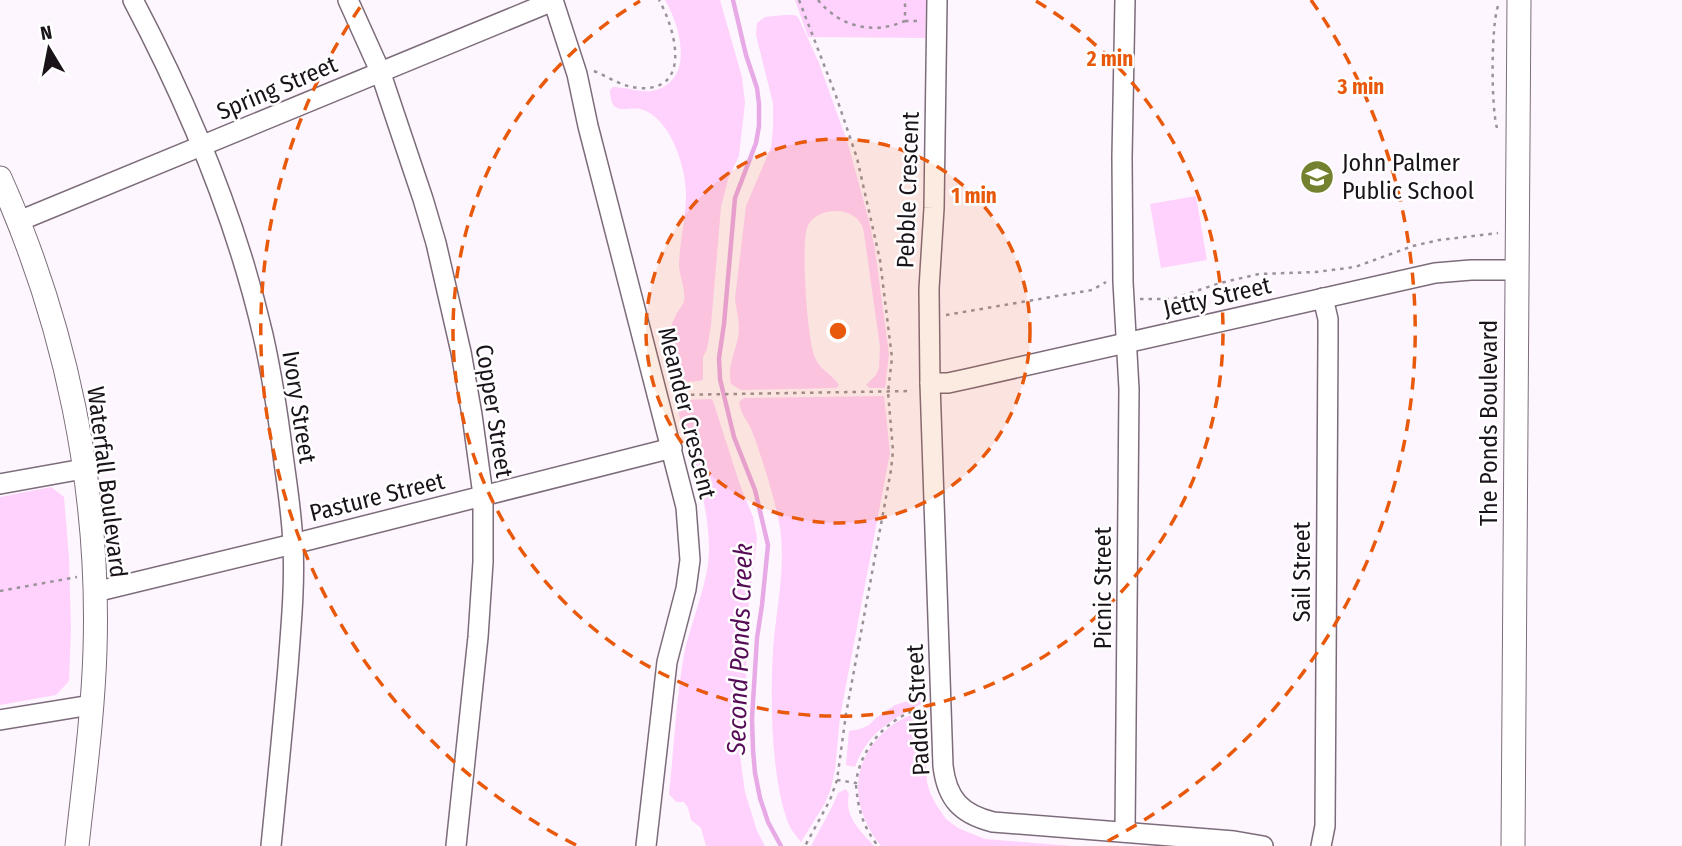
<svg xmlns="http://www.w3.org/2000/svg" width="1682" height="846" font-family="'Fira Sans Condensed',sans-serif">
<rect width="100%" height="100%" fill="#fef6fe"/>
<g fill="#fed2fc">
<path d="M665,0H720L742,77L745,103L739,156L728,179L721,207L711,325L707,349L703,357V380C673,388 661,367 666,340C667,336 674,319 676,315C678,310 683,306 684,301C686,289 679,276 679,264C680,240 686,218 686,194C686,167 670,116 640,109C632,107 620,112 614,106C611,102 610,95 610,90L613,87C628,87 641,94 656,90C695,78 680,25 665,0Z"/>
<path d="M795,0H926L925,38L808,37Z"/>
<path d="M784,15H794L798,17L819,63L848,144L869,221L875,250L889,354L885,388H870L866,385L876,375L879,368L880,347L865,240C864,235 864,228 861,224C851,205 814,207 807,228C801,246 807,339 815,358C820,370 833,375 839,385L836,388L741,390L731,384C726,364 739,347 739,328C739,318 736,309 735,299L746,206L771,147L773,129V103L756,35L757,23L765,17Z"/>
<path d="M1196,196L1207,260L1161,268L1150,204Z"/>
<path d="M884,396L890,453L840,717L835,770L831,788L825,803L801,842C797,837 792,831 789,825C771,781 770,698 773,650C776,609 786,569 780,528C775,499 762,458 752,431C748,421 740,413 739,402L744,398Z"/>
<path d="M711,399L713,401L740,485L753,517L757,538L747,620L746,678L741,700L739,748L745,792L757,831L765,846H706L701,828L691,820L688,808L684,802H676L669,794C674,748 676,700 684,655C691,620 708,586 709,550C709,501 691,454 677,408L681,400Z"/>
<path d="M51,487L64,497L69,557L71,629L69,681L56,695L0,705V497Z"/>
<path d="M920,697L923,699V703C892,719 867,733 855,767L846,765L849,731L860,729L869,725L877,717L895,705Z"/>
<path d="M924,711L927,782L930,793L937,806L946,819L958,828L985,839L1073,846H881C854,812 848,772 878,738C891,724 906,715 924,711Z"/>
<path d="M846,789L849,794C844,817 860,830 874,846H811L832,807L838,793Z"/>
</g>
<g fill="none" stroke-linecap="round" stroke-linejoin="round">
<path stroke="#e8aae6" stroke-width="4.5" d="M733,0L746,55L757,88L759,104V126L756,143L735,198L724,324L719,358L720,379L734,437L755,490L768,545L762,605L757,638L752,718L753,750L755,773L760,798L768,822L781,846"/>
<g stroke="#7c6c7b" stroke-width="22">
<g id="minor">
<path d="M133,0C189,106 236,218 263,335C272,375 278,415 283,455C287,485 292,515 293,545C295,586 291,626 288,667C283,726 277,786 271,846"/>
<path d="M348,0L380,71L423,199L436,243L461,352L472,415L483,495V562L478,637L456,846"/>
<path d="M553,0L577,74L588,126L686,507L690,560L686,589L667,662L646,846"/>
<path d="M937,0L934,208L929,289L930,383L943,766C947,799 961,814 993,822L1234,841L1263,846"/>
<path d="M1125,0L1122,157L1123,282L1129,389L1125,832"/>
<path d="M19,221L553,1"/>
<path d="M930,383H948L971,378L1435,273L1471,270H1517"/>
<path d="M0,484L83,469"/>
<path d="M95,592L293,544L672,448"/>
<path d="M0,720L91,705"/>
<path d="M1321,846L1325,826L1328,338V319L1323,298"/>
</g>
</g>
<g stroke="#7c6c7b" stroke-width="25">
<g id="tertiary">
<path d="M0,178C66,325 100,488 95,650C93,715 84,781 77,846"/>
<path d="M1513,846L1519,0"/>
</g>
</g>
<g stroke="#999299" stroke-width="2.5" stroke-dasharray="3.5 5" stroke-linecap="butt">
<path d="M799,0L836,96L857,158L880,260L892,358L888,392L893,451L891,470L846,714L837,780L830,800L805,846"/>
<path d="M818,0C840,27 873,35 905,21V0"/>
<path d="M905,21H919"/>
<path d="M594,71C609,77 622,87 639,88C693,92 675,28 659,0"/>
<path d="M1497,128C1491,107 1491,26 1498,6"/>
<path d="M1140,299H1172L1220,283L1259,274L1316,272L1355,267L1413,246L1439,240L1498,233"/>
<path d="M946,315L1092,290L1106,282"/>
<path d="M674,395L912,391"/>
<path d="M0,591L77,577"/>
<path d="M837,780L856,783C860,748 888,717 922,708"/>
<path d="M856,785C858,809 863,827 878,846"/>
</g>
<use href="#minor" stroke="#fff" stroke-width="19"/>
<use href="#tertiary" stroke="#fff" stroke-width="23"/>
</g>
<circle cx="838" cy="331" r="192" fill="#e8590c" fill-opacity=".12"/>
<g fill="none" stroke="#e8590c" stroke-width="3.5" stroke-dasharray="12 9">
<circle cx="838" cy="331" r="192"/>
<path d="M1036 1A385 385 0 1 1 640 1"/>
<path d="M576 845A577 577 0 0 1 365 0M1311 0A577 577 0 0 1 1100 845"/>
</g>
<defs>
<g id="school-disc" transform="scale(1.75)"><circle r="9.5" fill="#74822f" stroke="#fff"/><path d="M0-5L7-2L0 1L-7-2ZM-4 1L0 2.5L4 1V4Q0 6-4 4Z" fill="#fff"/></g>
</defs>
<g fill-rule="evenodd">
<use href="#school-disc" x="1317" y="177"/>
</g>
<g text-anchor="middle" dominant-baseline="central" stroke-width="5" stroke-linejoin="round" paint-order="stroke">
<g font-size="24" fill="#1a141a" stroke="#fff">
<text transform="translate(277 88) rotate(-23)">Spring Street</text>
<text transform="translate(908 190) rotate(-88)">Pebble Crescent</text>
<text transform="translate(1217 297) rotate(-13)">Jetty Street</text>
<text transform="translate(299 407) rotate(81)">Ivory Street</text>
<text transform="translate(494 411) rotate(81)">Copper Street</text>
<text transform="translate(687 413) rotate(76)">Meander Crescent</text>
<text transform="translate(1489 423) rotate(-90)">The Ponds Boulevard</text>
<text transform="translate(107 482) rotate(83)">Waterfall Boulevard</text>
<text transform="translate(377 497) rotate(-14)">Pasture Street</text>
<text transform="translate(1302 572) rotate(-90)">Sail Street</text>
<text transform="translate(1103 588) rotate(-90)">Picnic Street</text>
<text transform="translate(918 710) rotate(-93)">Paddle Street</text>
</g>
<g font-size="24" fill="#1a141a" stroke="#fff" text-anchor="start">
<text x="1342" y="163">John Palmer<tspan x="1342" dy="28">Public School</tspan></text>
</g>
<g font-size="26" font-style="italic" fill="#560c57" stroke="#fff">
<text transform="translate(740 649) rotate(-88)">Second Ponds Creek</text>
</g>
</g>
<circle cx="838" cy="331" r="10" fill="#e8590c" stroke="#fff" stroke-width="3.5"/>
<g font-size="21" text-anchor="middle" font-weight="bold" fill="#e8590c" stroke="#fff" stroke-width="5" stroke-linejoin="round" paint-order="stroke">
<text x="1110" y="66">2 min</text>
<text x="1361" y="94">3 min</text>
<text x="974" y="203">1 min</text>
</g>
<g transform="translate(49 49) rotate(350)" stroke="#ffffff" stroke-width="5" paint-order="stroke">
<path d="M0-5L12 26L0 18L-12 26Z" fill="#1a141a"/>
<text y="-10" font-size="19" font-weight="bold" text-anchor="middle" fill="#1a141a">N</text>
</g>
</svg>
